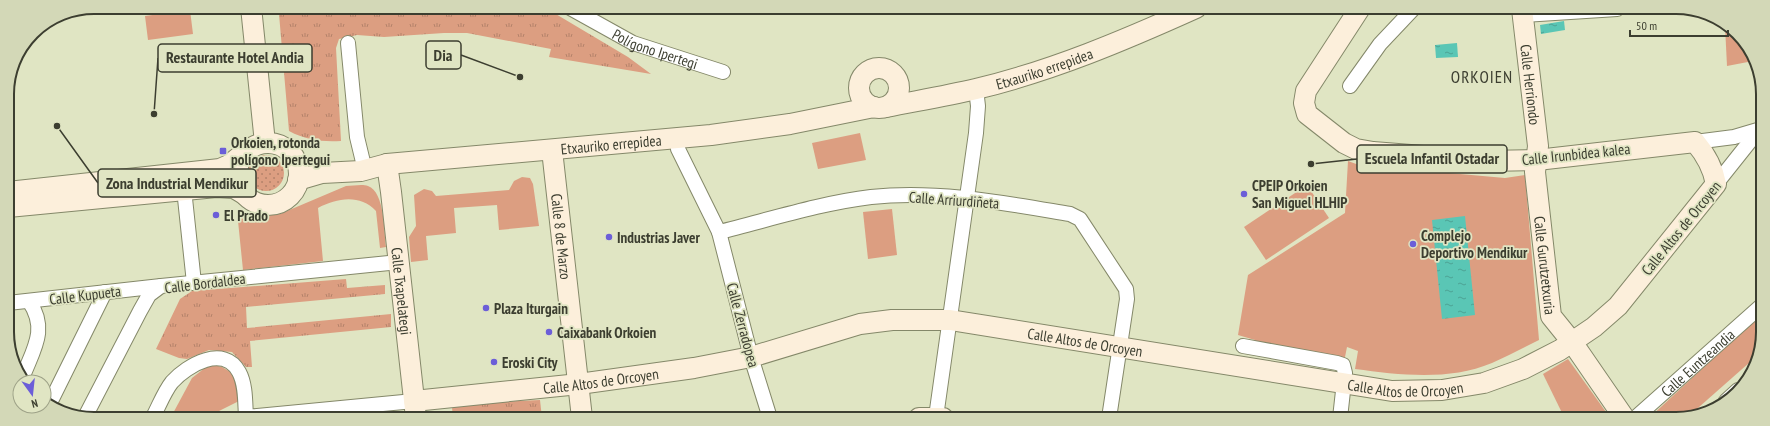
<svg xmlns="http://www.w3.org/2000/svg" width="1770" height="426" font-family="'PT Sans Narrow',sans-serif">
<defs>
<pattern id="park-tufts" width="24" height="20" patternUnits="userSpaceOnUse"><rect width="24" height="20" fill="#dc9e81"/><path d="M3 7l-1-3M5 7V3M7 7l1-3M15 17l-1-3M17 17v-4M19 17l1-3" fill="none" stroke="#b4826a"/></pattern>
<pattern id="garden-dots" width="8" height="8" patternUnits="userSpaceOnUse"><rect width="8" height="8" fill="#dc9e81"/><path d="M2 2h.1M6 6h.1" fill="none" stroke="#b4826a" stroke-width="1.8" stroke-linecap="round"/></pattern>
<pattern id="water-ripples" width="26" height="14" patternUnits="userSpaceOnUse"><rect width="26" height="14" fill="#5ac6b5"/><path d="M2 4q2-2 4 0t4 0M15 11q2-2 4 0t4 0" fill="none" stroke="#4ca294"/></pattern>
</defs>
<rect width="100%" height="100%" fill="#e0e5c3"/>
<g fill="#dc9e81">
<path d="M190,10L193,34L148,40L145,16Z"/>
<path d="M1725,26L1738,33L1753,61L1727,66Z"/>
<path d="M860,133L866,160L818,169L812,143Z"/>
<path d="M1348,161L1359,165L1505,178L1525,175L1539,340C1523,348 1508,356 1492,363C1449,381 1400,375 1355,369L1358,351L1347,347L1345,357L1341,359L1254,345L1255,340L1238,335L1248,275L1345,213Z"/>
<path d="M522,177L530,178L533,184L539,226L499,230L497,205L454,208L456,233L426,236L428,260L411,262L409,237L416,226L414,195L424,189L432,191L436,196L509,190L514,181Z"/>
<path d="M1307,185L1329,218L1266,260L1244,227Z"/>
<path d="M346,186C353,186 362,184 368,186C385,192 384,232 386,247L380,248L376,211C360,194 337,198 318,208L323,261L243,270L237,211L264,216L280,214Z"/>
<path d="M892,209L897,255L868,259L863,212Z"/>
<path d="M1761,314V350L1758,355L1690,415L1682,419H1648Z"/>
<path d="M1568,359L1611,419H1565L1543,374Z"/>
<path d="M210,364L222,367L237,376L239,401L207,417H171L192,378Z"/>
</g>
<g fill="url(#park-tufts)">
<path d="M282,7H544L628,57L651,74L549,57L551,49L467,33H444L384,37L357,35L339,39L336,48L341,141C321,142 306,140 289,131L279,14Z"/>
<path d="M346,279L347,288L385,285V294L246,307L247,328L391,314V327L250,341L252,367H246L232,352L209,350L187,359L179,358L156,349L180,299L192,291Z"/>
<path d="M540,400L542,418H453L452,407L498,402Z"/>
</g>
<circle fill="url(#garden-dots)" cx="266" cy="173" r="18"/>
<g fill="url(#water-ripples)">
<path d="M1564,21L1565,30L1541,34L1540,25Z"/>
<path d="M1457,43L1458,57L1436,58L1435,45Z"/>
<path d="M1465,216L1475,315L1442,319L1432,220Z"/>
</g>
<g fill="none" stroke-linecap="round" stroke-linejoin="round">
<g stroke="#848869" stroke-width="16">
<g id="street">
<path id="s1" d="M570,8L633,43L723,72"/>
<path d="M1522,15L1617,9"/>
<path d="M348,43L357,137L363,162"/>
<path d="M1350,86L1380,44L1414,8"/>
<path d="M677,137L678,149L719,232C768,220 821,203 871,197C938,190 1004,203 1070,214L1080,219L1126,289L1127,299L1109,418"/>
<path d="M1695,142L1734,137L1761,129"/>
<path d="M1716,184L1759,130"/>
<path d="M184,189L194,283"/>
<path d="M719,232L751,357L770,418"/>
<path d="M8,303L161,286"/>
<path d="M1243,346L1337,363L1343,365L1345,373L1340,418"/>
<path d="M23,376C34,348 48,329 29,301"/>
<path d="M1726,401L1738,390"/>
<path d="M50,403L105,292"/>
<path d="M85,417L140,311L149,295L161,286L399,262"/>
<path d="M153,417C159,406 164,392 172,382C187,365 224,344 239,372C246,385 245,403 246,417"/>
<path d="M246,417L414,401"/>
<path d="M936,417L976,133L978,106L976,89"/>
<path id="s2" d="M1634,419L1761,306"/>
</g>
</g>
<g stroke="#848869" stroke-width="22">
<g id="secondary">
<path d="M251,7L265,143"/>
<path id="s3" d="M1522,9L1538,146L1535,172L1551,316L1572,342L1625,419"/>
<circle cx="879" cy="88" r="20"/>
<path id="s4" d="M886,107C916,101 946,96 976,89C1052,71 1125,40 1196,8"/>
<circle cx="268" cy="174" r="31"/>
<path id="s5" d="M552,150L582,418"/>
<path id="s6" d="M387,164L391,192L416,418"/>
<path id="s7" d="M298,180L322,173L361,171L387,164L711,135L790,124L874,107"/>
<path d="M8,192L220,169L229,165L250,148"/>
<path d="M8,207L216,187L234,188L244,194"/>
<path id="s8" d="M414,401L579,384L694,368L751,357L860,324L892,320H950L1392,391L1442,390L1484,383L1523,369L1560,350L1594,327L1618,306L1716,184C1713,167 1706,155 1695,142L1537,160L1485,161L1373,152L1356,149L1344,143L1307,114L1304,103L1306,91L1360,8"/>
<path d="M919,418H943"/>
</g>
</g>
<use href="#street" stroke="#fff" stroke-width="14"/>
<use href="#secondary" stroke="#fcefdb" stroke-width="20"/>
</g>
<g fill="#6c5ed8" stroke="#e0e5c3" stroke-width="1.5">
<rect x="219" y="147" width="8" height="8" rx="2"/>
<circle cx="1244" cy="194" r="4"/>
<circle cx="216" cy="215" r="4"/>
<circle cx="609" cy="237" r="4"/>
<circle cx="1413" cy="244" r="4"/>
<circle cx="486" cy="308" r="4"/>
<circle cx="549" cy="332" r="4"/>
<circle cx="494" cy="362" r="4"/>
</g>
<g text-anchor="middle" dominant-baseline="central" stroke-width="3.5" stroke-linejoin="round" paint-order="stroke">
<g font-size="15" fill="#3c3e30" stroke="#e0e5c3">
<text stroke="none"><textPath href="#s1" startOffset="95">Polígono Ipertegi</textPath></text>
<text stroke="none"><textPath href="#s4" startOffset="163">Etxauriko errepidea</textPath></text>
<text stroke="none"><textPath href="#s3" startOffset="76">Calle Herriondo</textPath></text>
<text stroke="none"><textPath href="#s7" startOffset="316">Etxauriko errepidea</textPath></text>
<text transform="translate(1576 154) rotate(-6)">Calle Irunbidea kalea</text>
<text transform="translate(954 200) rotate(4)">Calle Arriurdiñeta</text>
<text transform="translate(1681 228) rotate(-51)">Calle Altos de Orcoyen</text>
<text stroke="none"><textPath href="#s5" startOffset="87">Calle 8 de Marzo</textPath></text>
<text stroke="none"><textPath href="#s3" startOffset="258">Calle Gurutzetxuria</textPath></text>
<text transform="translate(205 283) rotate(-7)">Calle Bordaldea</text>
<text stroke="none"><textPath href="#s6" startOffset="128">Calle Txapelategi</textPath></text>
<text transform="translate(85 295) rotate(-7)">Calle Kupueta</text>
<text transform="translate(743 325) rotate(75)">Calle Zerradopea</text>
<text stroke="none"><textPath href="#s8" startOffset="681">Calle Altos de Orcoyen</textPath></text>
<text stroke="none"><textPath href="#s2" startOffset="85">Calle Euntzeandia</textPath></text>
<text stroke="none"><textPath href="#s8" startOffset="188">Calle Altos de Orcoyen</textPath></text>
<text stroke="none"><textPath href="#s8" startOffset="1005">Calle Altos de Orcoyen</textPath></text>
</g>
<g font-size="15" font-weight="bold" fill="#3c3e30" stroke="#e0e5c3" text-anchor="start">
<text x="231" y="142">Orkoien, rotonda<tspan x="231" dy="17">polígono Ipertegui</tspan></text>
<text x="1252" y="185">CPEIP Orkoien<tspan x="1252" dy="17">San Miguel HLHIP</tspan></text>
<text x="224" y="215">El Prado</text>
<text x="1421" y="235">Complejo<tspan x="1421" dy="17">Deportivo Mendikur</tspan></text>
<text x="617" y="237">Industrias Javer</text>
<text x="494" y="308">Plaza Iturgain</text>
<text x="557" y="332">Caixabank Orkoien</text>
<text x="502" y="362">Eroski City</text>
</g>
<g font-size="17" letter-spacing="1" fill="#3c3e30" stroke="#e0e5c3">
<text x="1482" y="77">ORKOIEN</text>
</g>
</g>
<path d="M0 0H1770V426H0ZM94 14H1676A80 80 0 0 1 1756 94V332A80 80 0 0 1 1676 412H94A80 80 0 0 1 14 332V94A80 80 0 0 1 94 14Z" fill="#d3d8b7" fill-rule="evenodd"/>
<path fill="none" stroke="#3c3e30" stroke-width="2" d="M94 14H1676A80 80 0 0 1 1756 94V332A80 80 0 0 1 1676 412H94A80 80 0 0 1 14 332V94A80 80 0 0 1 94 14Z"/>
<path fill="none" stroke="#3c3e30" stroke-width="1.5" d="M520 77L461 55M154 114L158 58M1311 164L1357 159M57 126L98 183"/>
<g fill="#3c3e30" stroke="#e0e5c3" stroke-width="1.5">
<circle cx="520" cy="77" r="4"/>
<circle cx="154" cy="114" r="4"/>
<circle cx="1311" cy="164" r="4"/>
<circle cx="57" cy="126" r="4"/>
</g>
<g fill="#e0e5c3" stroke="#3c3e30" stroke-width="1.5">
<rect x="426" y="41" width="35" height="28" rx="4"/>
<rect x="158" y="44" width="154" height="28" rx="4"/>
<rect x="1357" y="145" width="150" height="28" rx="4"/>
<rect x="98" y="169" width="158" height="28" rx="4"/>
</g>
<g font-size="16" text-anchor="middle" font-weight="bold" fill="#3c3e30">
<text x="443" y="61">Dia</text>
<text x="235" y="63">Restaurante Hotel Andia</text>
<text x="1432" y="164">Escuela Infantil Ostadar</text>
<text x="177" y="189">Zona Industrial Mendikur</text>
</g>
<g transform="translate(32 394) rotate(165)"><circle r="19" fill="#e0e5c3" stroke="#9ea288"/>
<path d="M0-3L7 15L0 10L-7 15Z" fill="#6c5ed8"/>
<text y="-6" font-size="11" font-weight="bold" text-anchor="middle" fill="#3c3e30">N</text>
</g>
<path d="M1630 30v6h98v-6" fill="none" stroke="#3c3e30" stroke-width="2"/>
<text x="1636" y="30" font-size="12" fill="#3c3e30" stroke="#e0e5c3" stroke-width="3" paint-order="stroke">50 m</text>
</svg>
